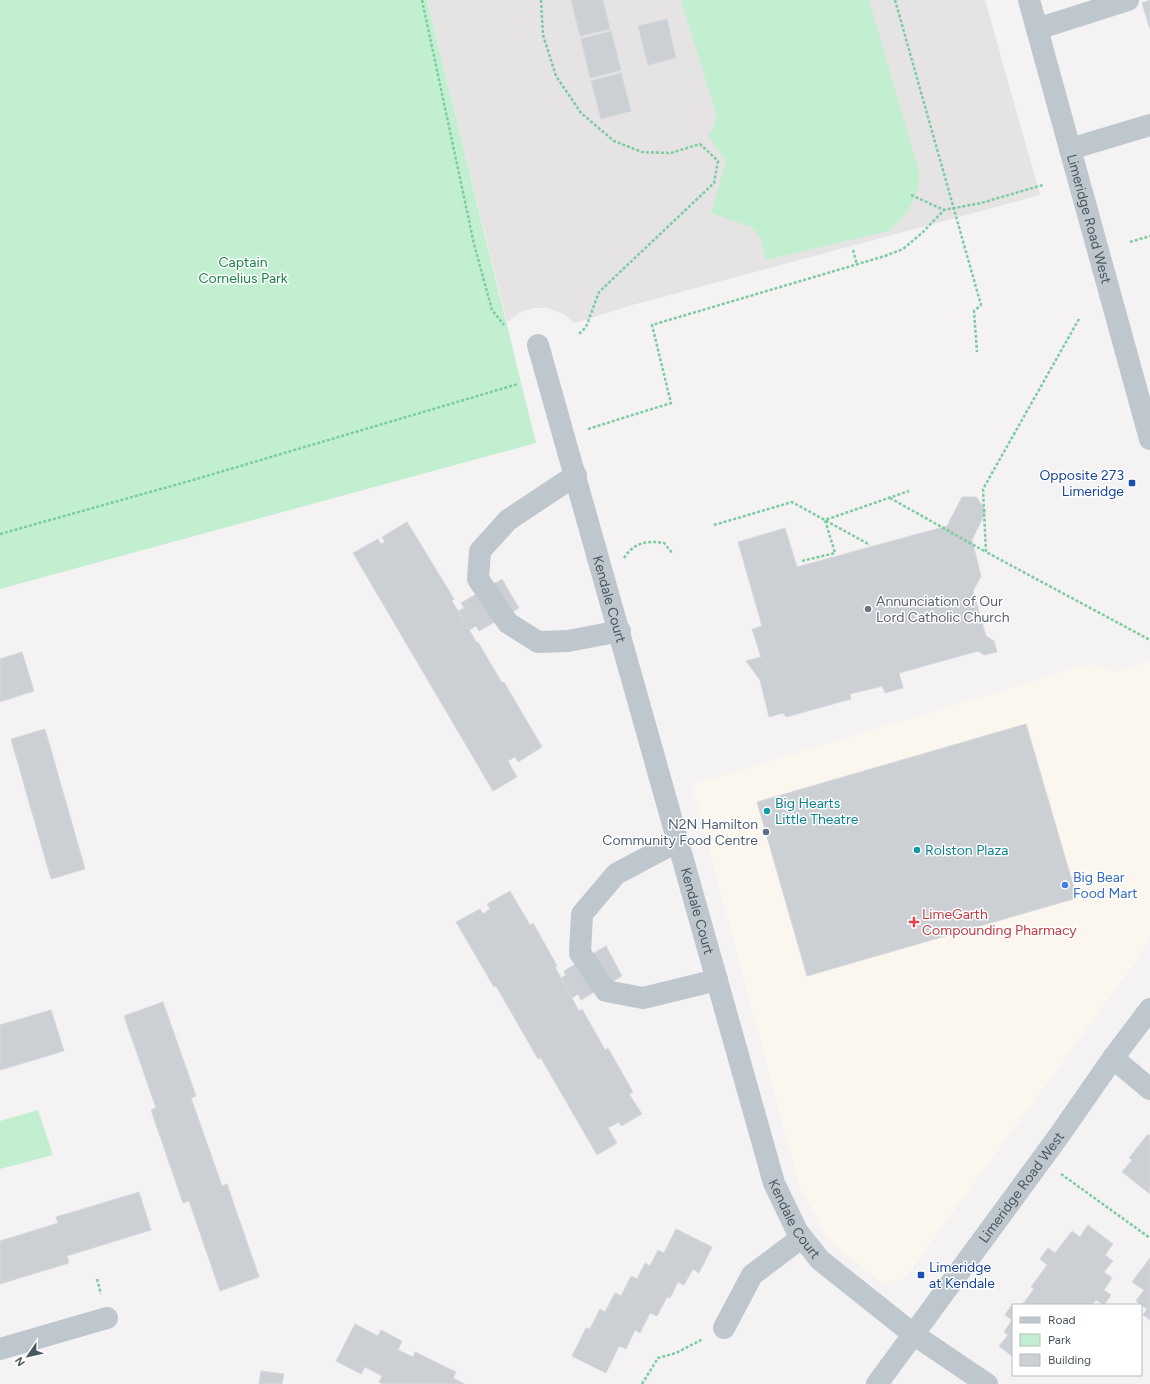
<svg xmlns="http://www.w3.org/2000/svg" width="1150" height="1384" font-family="Figtree,sans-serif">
<rect width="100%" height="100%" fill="#f4f2f2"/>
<path fill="#fcf7ee" d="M1150,661V935L1144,950L904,1279L882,1283L828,1239L799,1185L692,785L1089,664L1115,672Z"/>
<path fill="#e5e3e4" d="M427,0H985L1040,195L629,306L575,323L563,314L548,308H533L519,313L507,322Z"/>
<g fill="#c3efd1">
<path d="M0,0H427L536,443L0,589Z"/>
<path d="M681,0H869L919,171V187L908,212L889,231L766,260L761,239L751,227L711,213L726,161L708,135L713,129L717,116Z"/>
<path d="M38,1110L53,1155L0,1169V1121Z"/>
</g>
<g fill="#cccfd4" stroke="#d6d8dd">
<path d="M571,0H603L610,29L580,36Z"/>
<path d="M1150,0V29L1142,3Z"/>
<path d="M667,19L676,58L648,65L638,26Z"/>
<path d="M611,31L621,70L590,78L581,39Z"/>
<path d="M621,73L631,111L601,119L591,81Z"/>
<path d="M962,497H976L986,511L972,540L981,576L973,591L986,636L994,641L997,652L984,655L978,651L899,673L903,688L885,693L882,686L850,694L851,699L786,717L783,713L769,717L760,680L746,661L761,657L752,629L762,626L738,542L785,528L797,567L947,526Z"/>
<path d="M407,522L454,599L452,601L477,643L478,642L502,683L504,682L542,747L518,762L515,757L508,761L517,777L493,791L353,553L378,539L381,544L385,542L382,537Z"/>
<path d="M502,579L519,608L479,631L476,626L469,630L458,611L464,608L461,603Z"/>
<path d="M22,652L34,691L0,702V659Z"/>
<path d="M1026,724L1077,898L807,976L757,802Z"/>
<path d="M45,729L85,869L51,879L11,739Z"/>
<path d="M510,891L530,925L533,923L557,966L555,967L579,1011L582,1009L605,1050L608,1048L633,1092L629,1094L642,1114L621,1126L619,1122L608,1128L617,1143L597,1155L541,1058L538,1059L496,986L494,987L456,922L480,909L483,914L490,909L487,904Z"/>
<path d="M606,946L622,976L581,1000L578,994L572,998L561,978L566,975L564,971Z"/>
<path d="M163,1002L196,1096L191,1098L222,1186L227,1184L259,1277L220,1291L189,1201L183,1203L151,1110L156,1108L124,1016Z"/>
<path d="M51,1010L64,1051L0,1070V1025Z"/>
<path d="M1148,1134L1150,1136V1194L1122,1172L1132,1160L1129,1158Z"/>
<path d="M139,1192L151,1230L67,1256L69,1263L0,1284V1241L58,1223L56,1217Z"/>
<path d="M1088,1225L1113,1244L1105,1255L1113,1261L1104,1272L1112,1278L1104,1290L1111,1295L1104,1305L1096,1300L1092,1305H1022L1034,1289L1031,1287L1047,1265L1040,1259L1048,1248L1055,1253L1072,1231L1080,1237Z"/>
<path d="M676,1229L712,1247L699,1273L693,1269L684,1285L678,1282L670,1298L667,1297L657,1316L650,1313L640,1333L635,1330L626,1349L619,1346L606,1373L572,1356L586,1328L590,1329L600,1309L605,1312L615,1293L621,1296L631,1276L637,1279L645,1263L650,1266L658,1250L664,1253Z"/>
<path d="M1150,1258V1320L1143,1315L1147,1309L1136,1301L1144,1290L1132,1282Z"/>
<path d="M1011,1306L1013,1307V1357L999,1346L1008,1335L1004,1332L1012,1320L1005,1315Z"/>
<path d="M355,1324L378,1336L381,1330L402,1341L398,1350L413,1357L415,1352L456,1372L453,1378L465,1384H382L379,1382L382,1376L365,1367L361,1374L336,1361Z"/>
<path d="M261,1371L284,1374L282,1384H259Z"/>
</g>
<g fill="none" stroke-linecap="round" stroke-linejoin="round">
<g stroke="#7bcda0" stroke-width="2.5" stroke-dasharray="3 2" stroke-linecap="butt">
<path d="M422,0L474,244L492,310L504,325"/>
<path d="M541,0L543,35L556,76L581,113L614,141L642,152L671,153L700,144L718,161L714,183L599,292L586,327L578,335"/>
<path d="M895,0L981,305L974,311L977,352"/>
<path d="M911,195L944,210"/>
<path d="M1130,242L1150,236"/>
<path d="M853,250L857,265"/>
<path d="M1079,319L983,489L986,552L1150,640"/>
<path d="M588,429L671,403L652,325L885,256L903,249L922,233L944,210L981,203L1043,185"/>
<path d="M890,498L986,552"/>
<path d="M714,525L792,502L870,545"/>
<path d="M0,534L193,480L518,384"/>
<path d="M624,558C633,543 647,540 664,543L673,554"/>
<path d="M802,561L835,553L825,520L909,491"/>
<path d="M1061,1174L1150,1238"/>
<path d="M97,1279L101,1294"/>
<path d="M642,1384L658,1358L676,1353L703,1339"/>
</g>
<g stroke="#bec7ce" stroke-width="22">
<path id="s1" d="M1029,0L1150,439"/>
<path d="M1037,29L1128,0"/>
<path d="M1070,149L1150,125"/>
<path id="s2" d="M538,345L774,1183L797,1231L820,1260L913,1334L987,1384"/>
<path d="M576,475L508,520L480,551L478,579L508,623L538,642L568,641L620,631"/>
<path d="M678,841L616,874L582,914L580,953L606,991L643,998L717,980"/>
<path d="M1113,1058L1150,1089"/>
<path d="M724,1328L752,1275L801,1238"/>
<path d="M0,1349L107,1318"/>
<path id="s3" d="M877,1384L1058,1137L1113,1058L1150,1009"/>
</g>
</g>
<g fill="#1a4fb4" stroke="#fff" stroke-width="1.5">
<rect x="1128" y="479" width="8" height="8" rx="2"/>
<rect x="917" y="1271" width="8" height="8" rx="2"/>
</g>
<circle fill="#6b7280" stroke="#fff" stroke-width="1.5" cx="868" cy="609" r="4"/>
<g fill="#0f9aa8" stroke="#fff" stroke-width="1.5">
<circle cx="767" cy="811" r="4"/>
<circle cx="917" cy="850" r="4"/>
</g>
<circle fill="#5c6f8a" stroke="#fff" stroke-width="1.5" cx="766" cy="832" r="4"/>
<circle fill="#3f7fe0" stroke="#fff" stroke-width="1.5" cx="1065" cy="885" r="4"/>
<path fill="#e0444e" stroke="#fff" stroke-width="1.5" d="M912 916h4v4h4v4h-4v4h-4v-4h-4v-4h4z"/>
<g text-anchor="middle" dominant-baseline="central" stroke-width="3" stroke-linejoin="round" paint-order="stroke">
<g font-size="14" fill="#4a565f" stroke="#fff">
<text stroke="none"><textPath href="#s1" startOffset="227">Limeridge Road West</textPath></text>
<text stroke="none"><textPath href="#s2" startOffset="264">Kendale Court</textPath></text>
<text stroke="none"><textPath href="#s2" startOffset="588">Kendale Court</textPath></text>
<text stroke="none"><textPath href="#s3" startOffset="244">Limeridge Road West</textPath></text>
<text stroke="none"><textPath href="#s2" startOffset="912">Kendale Court</textPath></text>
</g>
<g font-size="14" fill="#1a8147" stroke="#fff">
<text x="243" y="262">Captain<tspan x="243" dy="16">Cornelius Park</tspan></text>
</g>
<g font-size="14" fill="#164399" stroke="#fff" text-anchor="end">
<text x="1124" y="475">Opposite 273<tspan x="1124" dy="16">Limeridge</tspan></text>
<text x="929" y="1267" text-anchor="start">Limeridge<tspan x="929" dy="16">at Kendale</tspan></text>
</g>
<g font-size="14" fill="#5b616d" stroke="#fff" text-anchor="start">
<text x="876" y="601">Annunciation of Our<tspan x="876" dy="16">Lord Catholic Church</tspan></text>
</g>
<g font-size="14" fill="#0d838f" stroke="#fff" text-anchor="start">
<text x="775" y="803">Big Hearts<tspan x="775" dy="16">Little Theatre</tspan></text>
<text x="925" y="850">Rolston Plaza</text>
</g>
<g font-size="14" fill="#4e5e75" stroke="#fff" text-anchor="end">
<text x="758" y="824">N2N Hamilton<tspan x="758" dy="16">Community Food Centre</tspan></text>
</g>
<g font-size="14" fill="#366cbe" stroke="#fff" text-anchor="start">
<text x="1073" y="877">Big Bear<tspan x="1073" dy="16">Food Mart</tspan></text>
</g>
<g font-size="14" fill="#be3a42" stroke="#fff" text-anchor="start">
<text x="922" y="914">LimeGarth<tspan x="922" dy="16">Compounding Pharmacy</tspan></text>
</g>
</g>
<rect x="1012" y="1304" width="130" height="72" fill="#ffffff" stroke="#b7bbbf"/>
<rect x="1020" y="1317" width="20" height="6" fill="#bec7ce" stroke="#b7bbbf"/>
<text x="1048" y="1324" font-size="12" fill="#4a565f">Road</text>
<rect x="1020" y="1334" width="20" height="12" fill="#c3efd1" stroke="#b7bbbf"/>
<text x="1048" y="1344" font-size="12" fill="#4a565f">Park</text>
<rect x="1020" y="1354" width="20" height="12" fill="#cccfd4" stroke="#b7bbbf"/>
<text x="1048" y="1364" font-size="12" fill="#4a565f">Building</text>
<g transform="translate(28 1356) rotate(236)" stroke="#ffffff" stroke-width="3" paint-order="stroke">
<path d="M0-3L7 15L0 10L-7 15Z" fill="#4a565f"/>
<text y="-6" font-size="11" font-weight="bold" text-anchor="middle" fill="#4a565f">N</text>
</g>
</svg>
